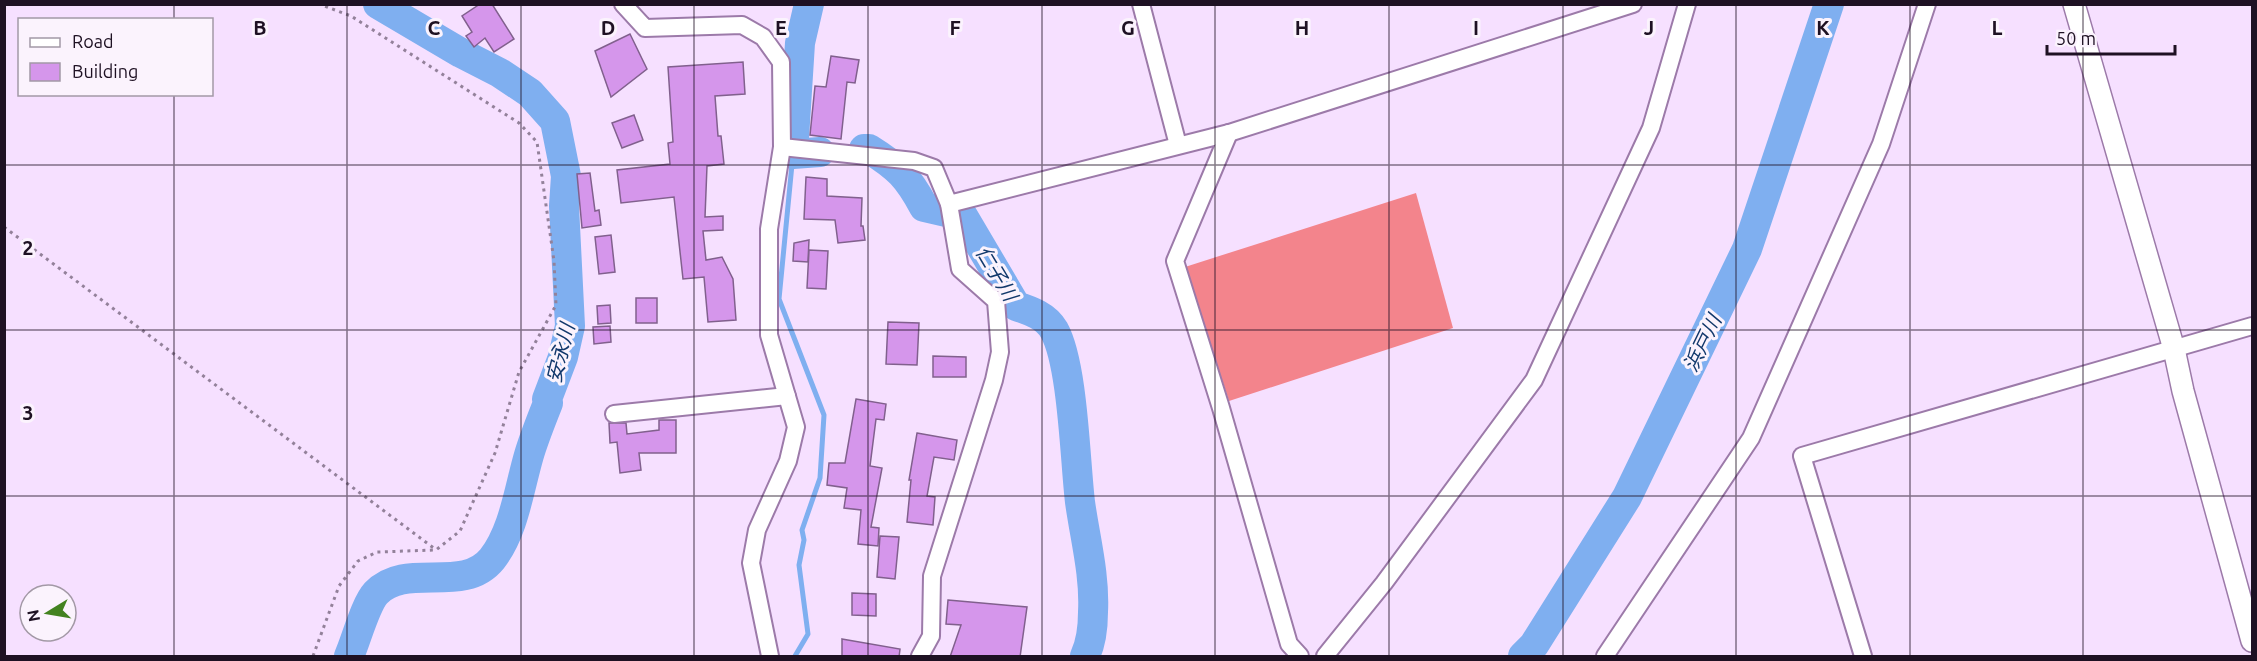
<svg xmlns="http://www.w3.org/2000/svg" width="2257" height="661" font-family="Ubuntu,'Noto Sans JP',sans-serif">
<rect width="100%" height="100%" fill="#f6e0ff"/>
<path fill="#f3848c" d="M1416,193L1453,328L1229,401L1185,267Z"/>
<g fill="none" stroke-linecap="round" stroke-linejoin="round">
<path stroke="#7faff0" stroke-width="5" d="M793,154L779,299L824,415L820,478L802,530L804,540L799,565L808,634L795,656"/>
<g stroke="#7faff0" stroke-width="30">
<path d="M809,4L800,43L793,154L820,152"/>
<path d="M864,149H869C898,167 908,177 924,207L963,216L1016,306C1031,311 1046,316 1054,330C1073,364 1075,460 1080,502C1085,538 1095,575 1093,612C1093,626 1091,643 1085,656"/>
<path d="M349,656C356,641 365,605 376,593C406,561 463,595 492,559C514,531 519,489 529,455C534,438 541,421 548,403L547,399L563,357L570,326L564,206L566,176L555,121L530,93L500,73L461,53L378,4"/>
<path d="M1523,656L1534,645L1627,497L1747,249L1829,4"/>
</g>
</g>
<g fill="#d596eb" stroke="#81608d" stroke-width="1.5">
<path d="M480,4H492L514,39L494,52L485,38L474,47L466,36L472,32L462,16Z"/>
<path d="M630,34L647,69L611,97L595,51Z"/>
<path d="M831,56L859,60L855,83L847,82L841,139L810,135L815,86L826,87Z"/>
<path d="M743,62L745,94L715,96L718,136H721L724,164L707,166L705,217L723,216V230L703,231L706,260L722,257L733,279L736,320L708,322L704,277L683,279L674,197L621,203L617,170L670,164L668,143L673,142L668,67Z"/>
<path d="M634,115L643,140L622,148L612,123Z"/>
<path d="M590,173L595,211L599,210L601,225L582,228L577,174Z"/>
<path d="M806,177L827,179V196L862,198L861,226H863L865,240L838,243L835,220L804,219Z"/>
<path d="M611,235L615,272L599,274L595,237Z"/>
<path d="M809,240L808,262L793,261L794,243Z"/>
<path d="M809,250L828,251L826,289L807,288Z"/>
<rect x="636" y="298" width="21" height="25"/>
<path d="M610,305L611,323L598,324L597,306Z"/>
<path d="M888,322L919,323L917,365L886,364Z"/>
<path d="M610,326L611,342L594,344L593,327Z"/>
<path d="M933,356L966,357V377H933Z"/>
<path d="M856,399L886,404L884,420L876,419L870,466L882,468L871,527L879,528L878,546L858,544L861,510L844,508L847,488L827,485L829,463H845Z"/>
<path d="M659,420H676V453H639L641,470L620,473L617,442L610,443L609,423H626L627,434L659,430Z"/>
<path d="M917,433L957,440L954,460L934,457L927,496L935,497L933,525L907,522L911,480H909Z"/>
<path d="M880,536L899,537L895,579L877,577Z"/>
<path d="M852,593L876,594V616L852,615Z"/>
<path d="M948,600L1027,607L1020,657H950L961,625L946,624Z"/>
<path d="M842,639L900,649L899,657H842Z"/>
</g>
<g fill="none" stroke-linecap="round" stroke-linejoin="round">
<g stroke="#9c7aa9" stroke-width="20">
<g id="minor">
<path d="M623,4L645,28L742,25L763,37L781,62L782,147L769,229V335L796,427L788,461L757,530L751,563L770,656"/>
<path d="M1141,4L1178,145"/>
<path d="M1229,133L1175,261L1221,408L1289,644L1300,656"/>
<path d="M782,147L914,161L934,168L949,204L960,269L996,301L1000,352L994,380L932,576L931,636L920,656"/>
<path d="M949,204L1229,133L1633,4"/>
<path d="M614,414L787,396"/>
<path d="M1325,656L1384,583L1534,380L1651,128L1687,4"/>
<path d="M1605,656L1751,438L1881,144L1927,4"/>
<path d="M1863,656L1802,456L2252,326"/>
</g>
</g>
<g stroke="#9c7aa9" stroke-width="24">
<path id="tertiary" d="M2074,4L2174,349L2183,391L2252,641"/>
</g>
<g stroke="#93819a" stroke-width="3" stroke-dasharray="3 4.5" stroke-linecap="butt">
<path d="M4,227L435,549"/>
<path d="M313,656L339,586L358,561L377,552L436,550L460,531L495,453L519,372L556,305L554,261L537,142L519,123L351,16L319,4"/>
</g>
<use href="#minor" stroke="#fff" stroke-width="16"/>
<use href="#tertiary" stroke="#fff" stroke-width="21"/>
</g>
<path fill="none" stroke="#1e1123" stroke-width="1.5" stroke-opacity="0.55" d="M174,4V20M347,4V656M521,4V656M694,4V656M868,4V656M1042,4V656M1215,4V656M1389,4V656M1563,4V656M1736,4V656M1910,4V656M2083,4V656M174,94V656M4,165H2252M4,330H2252M4,496H2252"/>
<g text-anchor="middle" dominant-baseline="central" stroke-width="6" stroke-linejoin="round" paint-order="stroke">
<g font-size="20" font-style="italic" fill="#12396c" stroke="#fbf3fd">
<text transform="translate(997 273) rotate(59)">仁子川</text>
<text transform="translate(1702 343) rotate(-64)">浜戸川</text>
<text transform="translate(560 353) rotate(-76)">安永川</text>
</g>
</g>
<g font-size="20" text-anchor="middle" font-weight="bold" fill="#1e1123" stroke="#fbf3fd" stroke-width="6" stroke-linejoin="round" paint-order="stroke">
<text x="260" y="35">B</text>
<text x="434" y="35">C</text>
<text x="608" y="35">D</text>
<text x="781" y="35">E</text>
<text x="955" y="35">F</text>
<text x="1128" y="35">G</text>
<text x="1302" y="35">H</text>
<text x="1476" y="35">I</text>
<text x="1649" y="35">J</text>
<text x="1823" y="35">K</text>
<text x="1997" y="35">L</text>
<text x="28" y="255">2</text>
<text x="28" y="420">3</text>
</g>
<rect width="2257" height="661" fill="none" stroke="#1e1123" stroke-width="12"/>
<rect x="18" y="18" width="195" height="78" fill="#fbf3fd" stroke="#a399a6" stroke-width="1.5"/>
<rect x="30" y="38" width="30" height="9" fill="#ffffff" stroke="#a399a6" stroke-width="1.5"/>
<text x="72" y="48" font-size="18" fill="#1e1123">Road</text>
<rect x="30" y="63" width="30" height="18" fill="#d596eb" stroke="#a399a6" stroke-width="1.5"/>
<text x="72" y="78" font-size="18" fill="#1e1123">Building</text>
<g transform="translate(48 613) rotate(259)"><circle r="28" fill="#fbf3fd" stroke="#a399a6" stroke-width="1.5"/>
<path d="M0-4.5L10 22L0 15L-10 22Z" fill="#438220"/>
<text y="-9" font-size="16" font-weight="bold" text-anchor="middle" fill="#1e1123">N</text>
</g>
<path d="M2047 45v9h128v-9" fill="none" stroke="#1e1123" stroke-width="3"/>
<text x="2056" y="45" font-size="18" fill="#1e1123" stroke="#fbf3fd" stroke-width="4.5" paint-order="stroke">50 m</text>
</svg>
